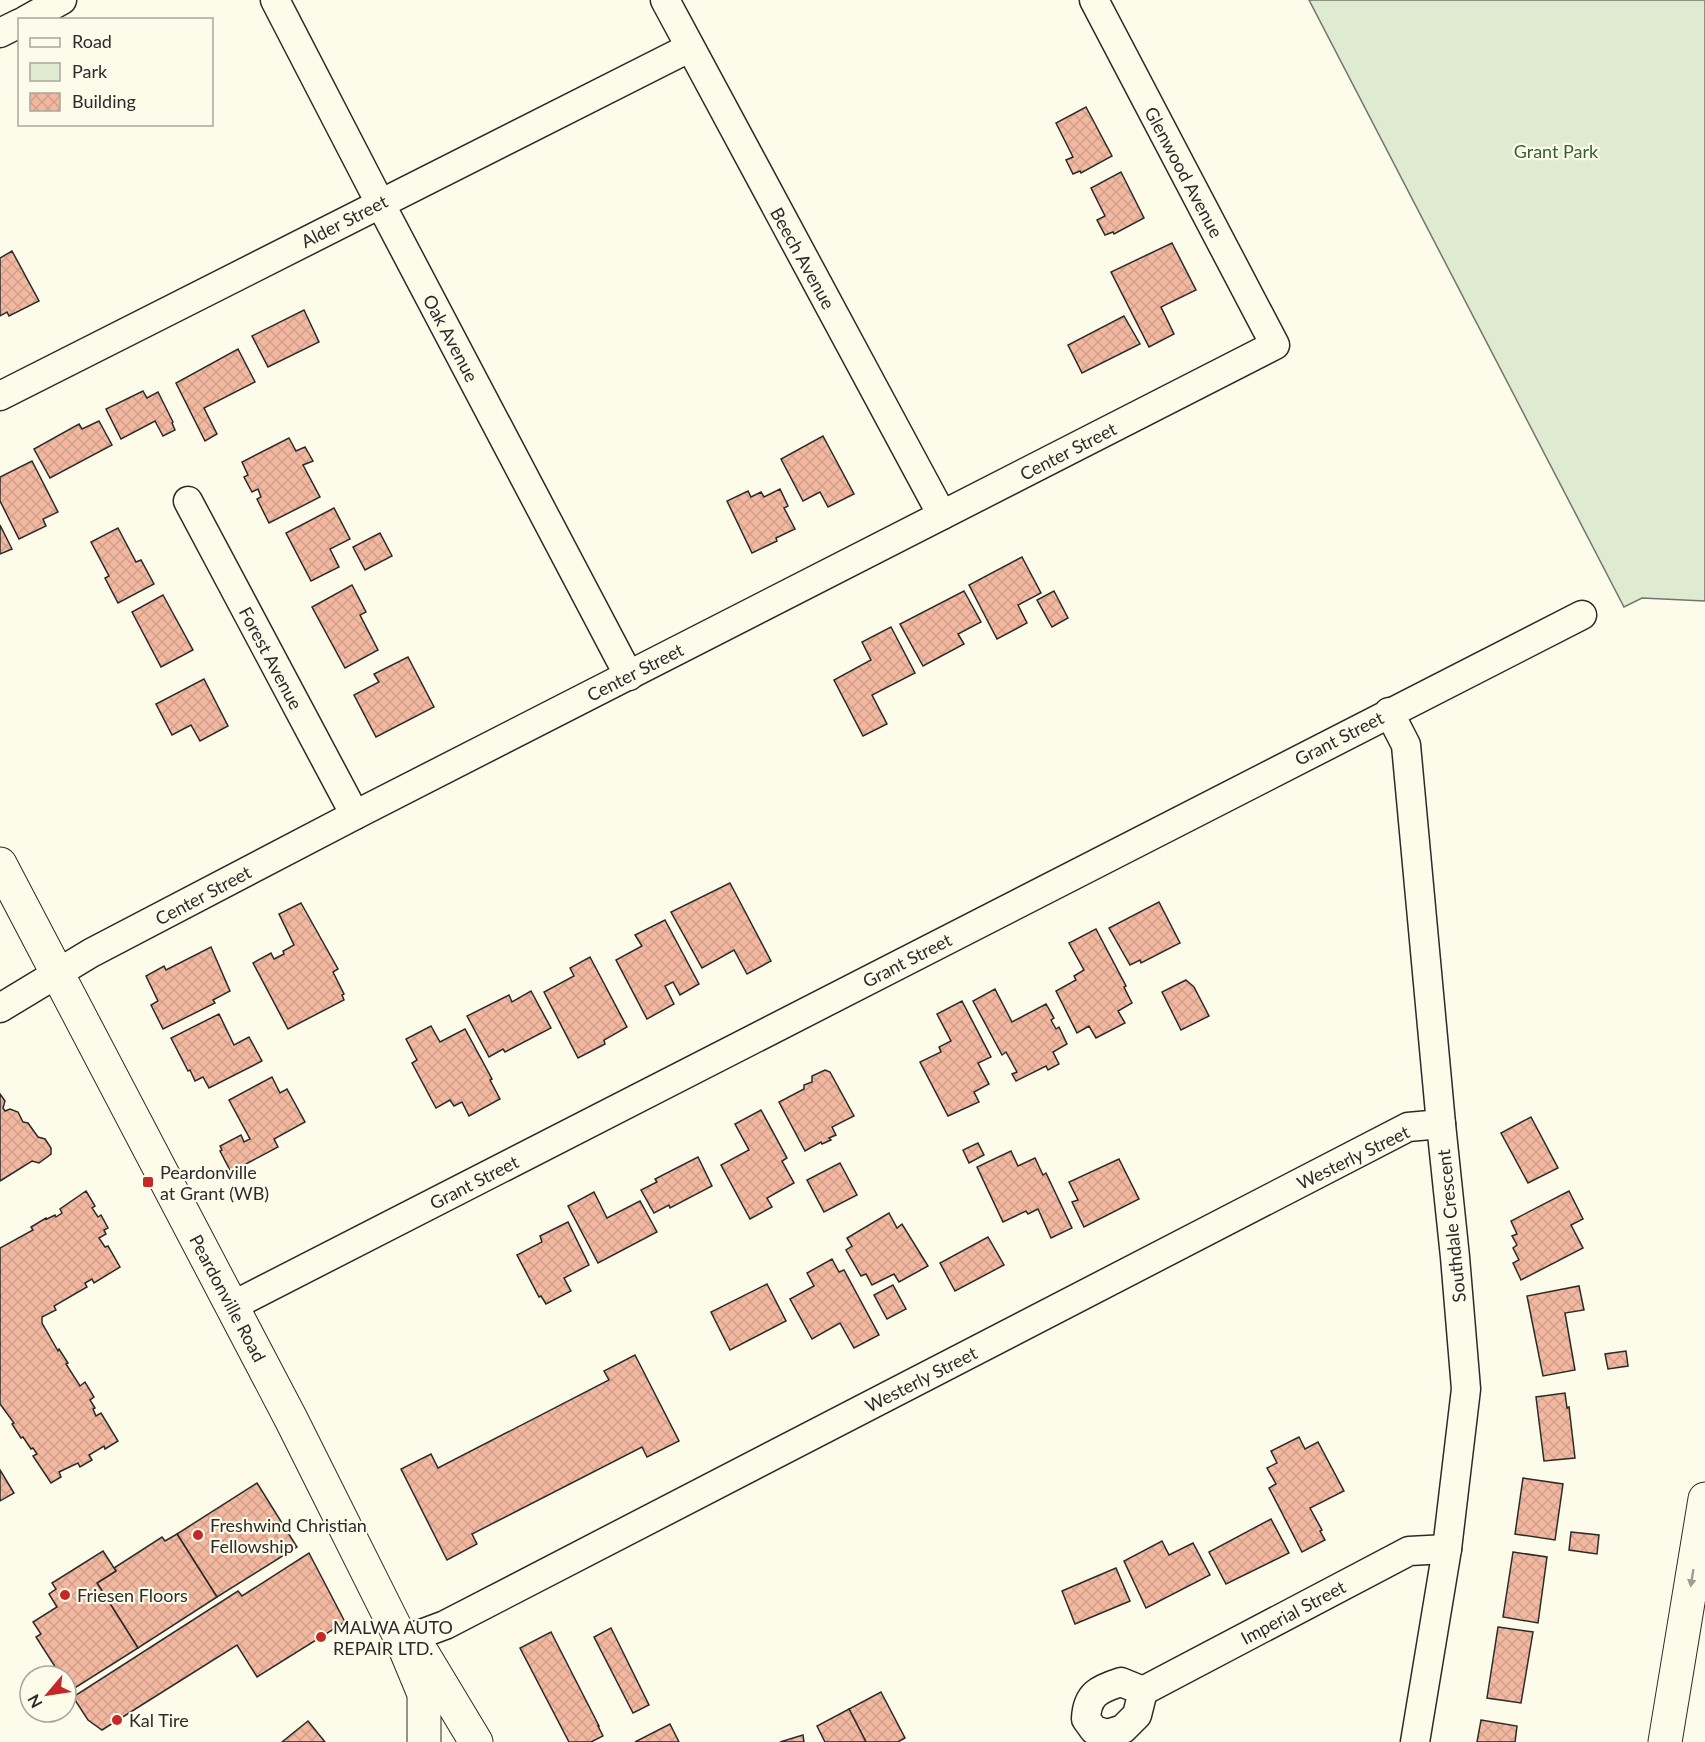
<svg xmlns="http://www.w3.org/2000/svg" width="1705" height="1742" font-family="Lato,sans-serif">
<defs>
<pattern id="building-cross-hatch" width="8" height="8" patternUnits="userSpaceOnUse" patternTransform="scale(1.5)"><rect width="8" height="8" fill="#f2b8a0"/><path d="M0 0l8 8M0 8l8-8" fill="none" stroke="#d09e8a"/></pattern>
</defs>
<rect width="100%" height="100%" fill="#fdfbea"/>
<path fill="#deebd1" stroke="#74746e" stroke-width="1.5" d="M1309,0H1705V601L1642,598L1624,607Z"/>
<g fill="url(#building-cross-hatch)" stroke="#2b2b2b" stroke-width="1.5">
<path d="M1086,107L1112,156L1081,173L1080,171L1073,174L1066,160L1073,157L1056,123Z"/>
<path d="M1121,172L1144,218L1114,234L1113,232L1105,235L1097,220L1105,216L1091,188Z"/>
<path d="M1172,243L1196,290L1161,307L1174,334L1149,347L1111,272Z"/>
<path d="M12,251L39,301L9,316L7,312L0,316V258Z"/>
<path d="M304,310L319,342L268,367L252,336Z"/>
<path d="M1124,316L1140,344L1082,373L1068,345Z"/>
<path d="M238,349L255,382L204,408L217,434L205,441L176,383Z"/>
<path d="M143,391L147,398L158,392L173,422L172,423L175,430L163,436L155,421L121,439L106,409Z"/>
<path d="M99,421L112,445L50,478L34,449L79,424L82,429Z"/>
<path d="M823,436L854,494L828,507L820,492L803,501L781,459Z"/>
<path d="M289,438L296,451L305,447L313,461L303,465L320,497L269,523L257,499L261,497L258,489L252,492L244,477L248,475L242,462Z"/>
<path d="M32,461L58,512L43,519L46,526L19,539L0,501V477Z"/>
<path d="M780,489L788,506L784,508L795,529L776,538L777,541L752,553L727,501L748,491L751,497L761,492L764,497Z"/>
<path d="M334,508L350,539L330,549L339,567L311,581L286,533Z"/>
<path d="M0,525L12,549L0,554Z"/>
<path d="M118,528L136,562L141,560L154,584L118,603L105,578L109,576L91,542Z"/>
<path d="M380,533L392,556L365,570L353,547Z"/>
<path d="M1022,557L1041,593L1018,605L1027,623L997,639L969,585Z"/>
<path d="M352,585L366,612L360,615L378,650L345,668L312,607Z"/>
<path d="M964,591L981,622L958,634L964,644L923,666L900,624Z"/>
<path d="M1054,591L1068,618L1052,627L1037,600Z"/>
<path d="M163,595L193,650L161,667L132,612Z"/>
<path d="M891,627L915,673L872,695L887,724L863,736L834,680L871,660L862,642Z"/>
<path d="M408,657L434,707L376,737L354,695L379,682L374,674Z"/>
<path d="M204,679L228,726L200,741L191,725L172,735L156,704Z"/>
<path d="M730,883L771,961L747,974L734,950L702,968L671,912Z"/>
<path d="M1159,902L1180,943L1141,963L1140,960L1130,965L1109,928Z"/>
<path d="M301,903L338,969L333,972L344,994L342,995L344,1000L288,1029L253,963L271,953L274,959L284,954L283,951L294,945L279,914Z"/>
<path d="M665,920L699,984L680,995L673,982L665,986L674,1004L647,1019L616,960L642,946L635,935Z"/>
<path d="M1096,929L1126,986L1124,987L1132,1003L1118,1011L1125,1023L1096,1038L1089,1026L1077,1033L1056,991L1076,980L1074,976L1084,970L1069,943Z"/>
<path d="M211,947L230,991L213,1000L215,1003L163,1029L151,1005L158,1001L146,976L164,966L166,970Z"/>
<path d="M590,957L627,1027L604,1040L605,1044L578,1058L544,992L574,976L570,968Z"/>
<path d="M1186,980L1194,987L1209,1016L1181,1030L1162,992Z"/>
<path d="M995,989L1012,1022L1046,1004L1054,1018L1051,1020L1056,1029L1059,1027L1067,1044L1053,1052L1059,1064L1048,1070L1046,1066L1016,1081L1012,1074L1017,1072L1006,1052L1002,1055L973,1001Z"/>
<path d="M531,991L551,1028L505,1052L503,1049L489,1057L467,1016L509,995L512,1002Z"/>
<path d="M962,1001L991,1057L978,1063L989,1084L974,1092L979,1102L948,1116L920,1062L941,1052L939,1047L951,1041L937,1014Z"/>
<path d="M219,1014L234,1045L249,1037L262,1061L209,1088L203,1077L195,1081L190,1070L188,1071L171,1038Z"/>
<path d="M431,1026L440,1042L465,1029L492,1079L490,1080L500,1099L469,1116L462,1102L454,1106L450,1100L436,1108L412,1063L417,1060L406,1039Z"/>
<path d="M825,1070L830,1072L854,1116L832,1127L836,1135L829,1138L831,1140L822,1144L821,1142L805,1151L779,1102L804,1089V1085L812,1082V1076Z"/>
<path d="M272,1077L280,1093L287,1089L305,1122L274,1139L278,1147L231,1172L220,1151L222,1150L220,1146L241,1135L244,1142L250,1139L229,1100Z"/>
<path d="M0,1094L5,1101L3,1108L5,1111L10,1109L18,1112L23,1122L28,1123L38,1137L45,1139L51,1148V1154L39,1163L32,1161L0,1181Z"/>
<path d="M761,1110L787,1158L782,1161L794,1183L767,1198L772,1207L750,1219L721,1165L749,1150L735,1124Z"/>
<path d="M1531,1117L1558,1168L1528,1183L1501,1133Z"/>
<path d="M978,1143L984,1155L969,1163L963,1150Z"/>
<path d="M1011,1151L1018,1166L1035,1158L1043,1175L1046,1173L1072,1228L1051,1238L1038,1209L1028,1214L1026,1211L1003,1222L977,1167Z"/>
<path d="M698,1157L712,1186L670,1208L669,1205L654,1213L641,1190L657,1182L655,1179Z"/>
<path d="M1119,1159L1139,1199L1084,1227L1072,1202L1078,1200L1069,1182Z"/>
<path d="M840,1163L857,1195L824,1212L807,1180Z"/>
<path d="M86,1191L95,1206L92,1208L98,1217L101,1215L108,1228L104,1230L106,1234L99,1238L105,1247L108,1246L120,1267L94,1283L92,1279L85,1283L87,1287L54,1306L56,1310L42,1317V1323L58,1351L59,1349L68,1363L66,1364L80,1386L85,1382L94,1397L90,1400L95,1408L93,1409L96,1416L101,1413L118,1441L105,1449L104,1446L89,1455L92,1460L80,1467L78,1463L59,1472L61,1477L51,1483L33,1456L37,1454L33,1448L31,1449L23,1437L21,1438L12,1424L14,1423L0,1404V1248L33,1230L31,1227L46,1218L47,1219L55,1215L56,1217L62,1213L60,1209Z"/>
<path d="M1569,1191L1583,1219L1571,1225L1583,1248L1521,1280L1513,1263L1519,1260L1513,1248L1517,1245L1512,1236L1517,1234L1511,1221Z"/>
<path d="M594,1192L607,1218L640,1201L657,1232L598,1263L568,1206Z"/>
<path d="M889,1213L897,1228L902,1224L928,1266L899,1282L894,1274L872,1285L866,1274L861,1276L846,1250L852,1246L847,1238Z"/>
<path d="M568,1222L589,1265L564,1278L571,1291L546,1304L541,1296L539,1297L517,1255L542,1242L540,1236Z"/>
<path d="M988,1237L1004,1265L955,1291L940,1263Z"/>
<path d="M832,1259L839,1272L844,1270L879,1335L854,1348L840,1323L812,1339L790,1299L814,1286L807,1273Z"/>
<path d="M767,1284L786,1321L730,1350L711,1312Z"/>
<path d="M893,1285L906,1309L887,1319L874,1295Z"/>
<path d="M1579,1286L1584,1310L1565,1313L1575,1370L1543,1376L1527,1296Z"/>
<path d="M1626,1351L1628,1366L1608,1369L1605,1354Z"/>
<path d="M635,1355L679,1441L647,1457L642,1447L472,1534L477,1544L447,1560L401,1469L431,1454L438,1468L609,1380L604,1371Z"/>
<path d="M1565,1393L1567,1408L1569,1407L1575,1458L1544,1461L1536,1397Z"/>
<path d="M1299,1437L1305,1449L1318,1442L1344,1491L1310,1508L1322,1530L1320,1531L1325,1540L1302,1552L1269,1488L1276,1484L1267,1468L1277,1463L1271,1451Z"/>
<path d="M0,1470L14,1493L0,1501Z"/>
<path d="M1523,1478L1563,1484L1555,1540L1515,1534Z"/>
<path d="M257,1483L297,1547L217,1597L177,1534Z"/>
<path d="M1271,1519L1289,1553L1226,1584L1209,1552Z"/>
<path d="M1571,1532L1599,1535L1597,1554L1569,1550Z"/>
<path d="M177,1534L217,1597L138,1648L97,1583L116,1571L114,1568L162,1537L165,1541Z"/>
<path d="M1162,1541L1169,1555L1193,1543L1210,1575L1146,1608L1124,1561Z"/>
<path d="M103,1551L116,1571L97,1583L138,1648L70,1691L66,1685V1676H61L36,1637L41,1634L33,1622L57,1607L49,1594L56,1589L52,1583Z"/>
<path d="M1513,1552L1547,1557L1538,1623L1503,1617Z"/>
<path d="M309,1553L345,1622L257,1677L237,1645L102,1730L88,1720L73,1697L238,1591L242,1596Z"/>
<path d="M1116,1568L1130,1601L1075,1624L1062,1591Z"/>
<path d="M1498,1627L1533,1632L1521,1703L1487,1698Z"/>
<path d="M611,1628L649,1705L633,1713L594,1637Z"/>
<path d="M551,1632L599,1726H598L603,1736L591,1742H569L520,1648Z"/>
<path d="M881,1692L905,1738L898,1742H866L849,1709Z"/>
<path d="M849,1709L866,1742H825L817,1726Z"/>
<path d="M1481,1720L1517,1726L1515,1742H1477Z"/>
<path d="M308,1721L325,1742H282Z"/>
<path d="M670,1724L679,1742H635Z"/>
<path d="M803,1735L804,1742H780Z"/>
</g>
<g fill="none" stroke-linecap="round" stroke-linejoin="round">
<g stroke="#2b2b2b" stroke-width="31">
<g id="minor">
<path d="M275,0L380,203L629,676"/>
<path d="M665,0L942,515"/>
<path d="M26,20L62,0"/>
<path d="M0,33L20,23"/>
<path d="M0,396L689,48"/>
<path d="M188,501L355,815"/>
<path d="M1389,712L1406,745L1441,1124L1455,1257L1466,1389L1447,1549L1415,1742"/>
<path d="M0,1008L91,953L355,815L1275,345L1094,0"/>
<path d="M232,1306L1582,615"/>
<path d="M402,1641L445,1625L1408,1127L1441,1124"/>
<path d="M1121,1682L1143,1691L1137,1715L1123,1729L1107,1734L1094,1730L1086,1719C1087,1694 1099,1689 1121,1682Z"/>
<path d="M1143,1691L1409,1551L1447,1549"/>
</g>
</g>
<g stroke="#2b2b2b" stroke-width="35">
<g id="major">
<path d="M0,864L291,1419L402,1641L424,1694V1742"/>
<path d="M423,1654L476,1742"/>
</g>
</g>
<g stroke="#2b2b2b" stroke-width="35">
<path id="highway" d="M1665,1742L1705,1499"/>
</g>
<use href="#minor" stroke="#fdfbea" stroke-width="28"/>
<use href="#major" stroke="#fdfbea" stroke-width="33"/>
<use href="#highway" stroke="#fdfbea" stroke-width="33"/>
</g>
<defs><path id="oneway-solid" d="M-6-.8H1V-3.2L6.5 0L1 3.2V.8H-6Z" transform="scale(1.5)"/></defs>
<use fill="#9e9d94" href="#oneway-solid" transform="translate(1692 1578) rotate(99)"/>
<g fill="#c62828" stroke="#fdfbea" stroke-width="2">
<rect x="142" y="1176" width="12" height="12" rx="3"/>
<circle cx="198" cy="1535" r="6"/>
<circle cx="65" cy="1595" r="6"/>
<circle cx="321" cy="1637" r="6"/>
<circle cx="117" cy="1720" r="6"/>
</g>
<g text-anchor="middle" dominant-baseline="central" stroke-width="4.5" stroke-linejoin="round" paint-order="stroke">
<g font-size="18" fill="#34623c" stroke="#fdfbea">
<text x="1556" y="151">Grant Park</text>
</g>
<g font-size="18" fill="#2b2b2b" stroke="#fdfbea">
<text transform="translate(1184 172) rotate(62)">Glenwood Avenue</text>
<text transform="translate(344 221) rotate(-27)">Alder Street</text>
<text transform="translate(803 258) rotate(61)">Beech Avenue</text>
<text transform="translate(451 338) rotate(62)">Oak Avenue</text>
<text transform="translate(1068 451) rotate(-27)">Center Street</text>
<text transform="translate(271 658) rotate(62)">Forest Avenue</text>
<text transform="translate(635 672) rotate(-27)">Center Street</text>
<text transform="translate(1339 738) rotate(-27)">Grant Street</text>
<text transform="translate(203 895) rotate(-28)">Center Street</text>
<text transform="translate(907 960) rotate(-27)">Grant Street</text>
<text transform="translate(1353 1157) rotate(-26)">Westerly Street</text>
<text transform="translate(474 1182) rotate(-27)">Grant Street</text>
<text transform="translate(1451 1226) rotate(-96)">Southdale Crescent</text>
<text transform="translate(228 1298) rotate(62)">Peardonville Road</text>
<text transform="translate(921 1379) rotate(-27)">Westerly Street</text>
<text transform="translate(1293 1612) rotate(-28)">Imperial Street</text>
</g>
<g font-size="18" fill="#2b2b2b" stroke="#fdfbea" text-anchor="start">
<text x="160" y="1172">Peardonville<tspan x="160" dy="21">at Grant (WB)</tspan></text>
<text x="210" y="1525">Freshwind Christian<tspan x="210" dy="21">Fellowship</tspan></text>
<text x="77" y="1595">Friesen Floors</text>
<text x="333" y="1627">MALWA AUTO<tspan x="333" dy="21">REPAIR LTD.</tspan></text>
<text x="129" y="1720">Kal Tire</text>
</g>
</g>
<rect x="18" y="18" width="195" height="108" fill="#fdfbea" stroke="#a9a89e" stroke-width="1.5"/>
<rect x="30" y="38" width="30" height="9" fill="#fdfbea" stroke="#a9a89e" stroke-width="1.5"/>
<text x="72" y="48" font-size="18" fill="#2b2b2b">Road</text>
<rect x="30" y="63" width="30" height="18" fill="#deebd1" stroke="#a9a89e" stroke-width="1.5"/>
<text x="72" y="78" font-size="18" fill="#2b2b2b">Park</text>
<rect x="30" y="93" width="30" height="18" fill="url(#building-cross-hatch)" stroke="#a9a89e" stroke-width="1.5"/>
<text x="72" y="108" font-size="18" fill="#2b2b2b">Building</text>
<g transform="translate(48 1694) rotate(241)"><circle r="28" fill="#fdfbea" stroke="#a9a89e" stroke-width="1.5"/>
<path d="M0-4.5L10 22L0 15L-10 22Z" fill="#c62828"/>
<text y="-9" font-size="16" font-weight="bold" text-anchor="middle" fill="#2b2b2b">N</text>
</g>
</svg>
